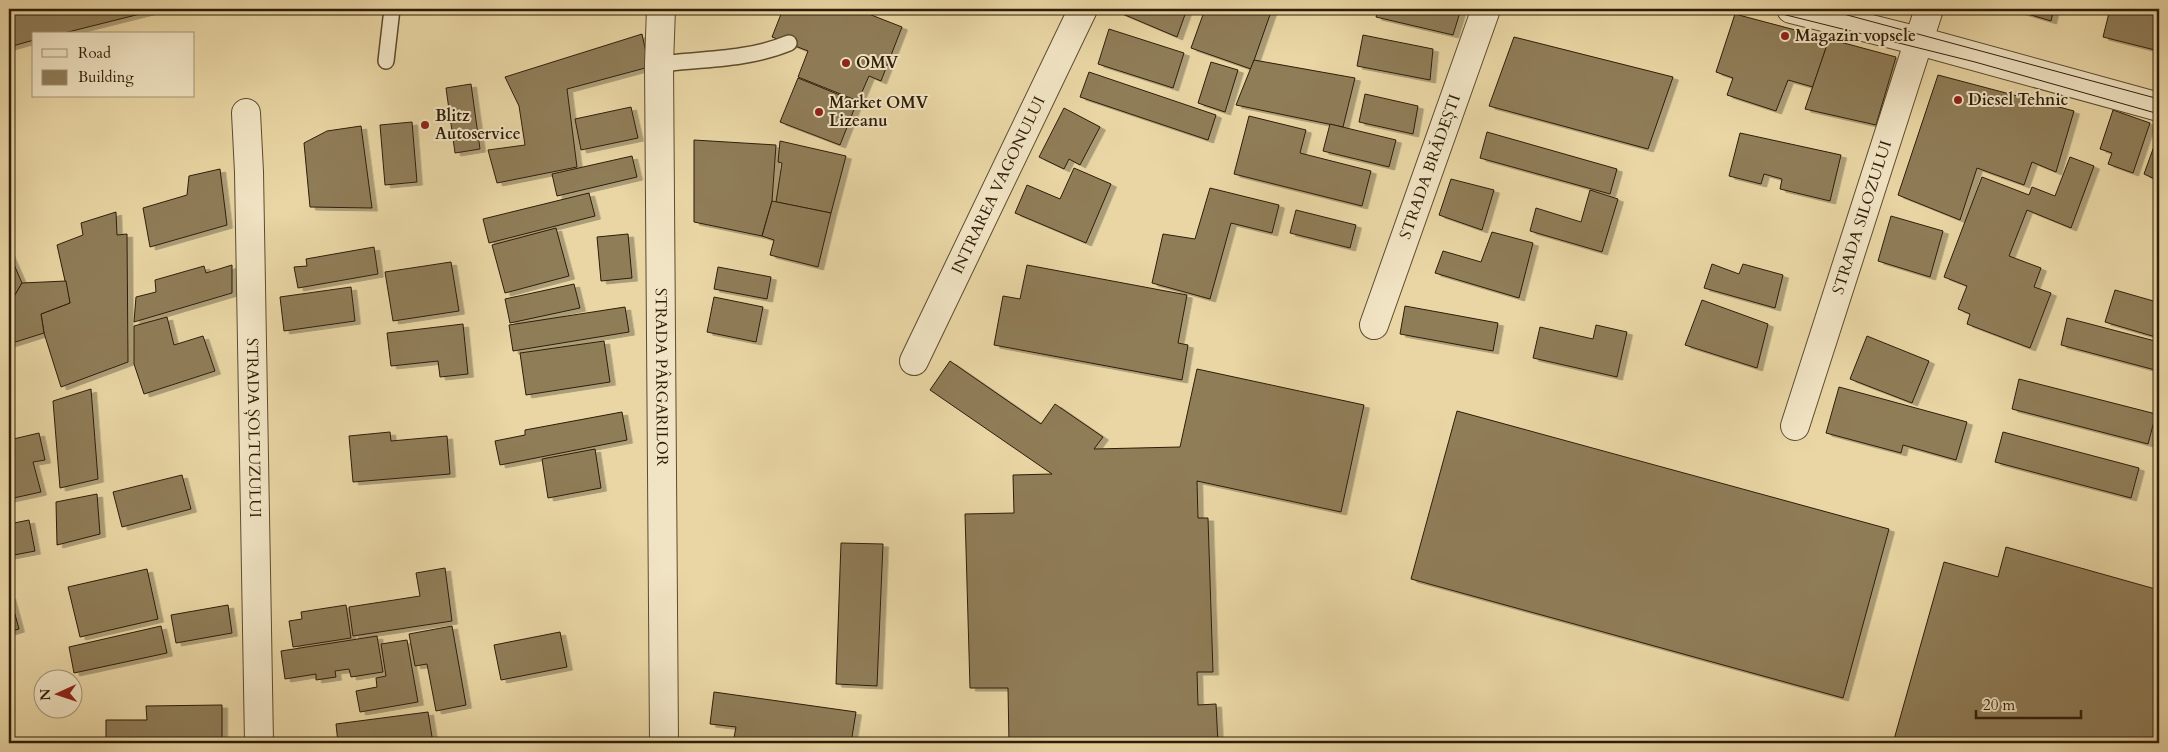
<svg xmlns="http://www.w3.org/2000/svg" width="2168" height="752" font-family="Cardo,serif">
<defs>
<filter id="shadow"><feDropShadow dx="5.5" dy="3" stdDeviation="0" flood-color="#0004"/></filter>
</defs>
<rect width="100%" height="100%" fill="#e9d6a4"/>
<filter id="stains"><feTurbulence type="fractalNoise" baseFrequency=".004" numOctaves="4"/><feColorMatrix values="0 0 0 0 .2 0 0 0 0 .09 0 0 0 0 .02 0 0 0 .5 -.17"/></filter>
<radialGradient id="worn" r=".72"><stop offset=".6" stop-color="#630" stop-opacity="0"/><stop offset="1" stop-color="#630" stop-opacity=".3"/></radialGradient>
<g fill="#8f7d59" stroke="#2e1d08" filter="url(#shadow)">
<path d="M9,9H160L60,34H34V40L9,47Z"/>
<path d="M783,9H856L902,27L881,81L869,76L858,101L798,77L808,51L772,37Z"/>
<path d="M1120,9H1187L1177,37L1118,12Z"/>
<path d="M1205,9H1272L1251,69L1191,48Z"/>
<path d="M1378,9H1461L1453,35L1376,17Z"/>
<path d="M2011,9H2054L2051,21Z"/>
<path d="M2110,9H2159V51L2103,37Z"/>
<path d="M1735,14L1829,39L1813,87L1788,80L1776,111L1727,95L1733,78L1716,72Z"/>
<path d="M1109,29L1184,53L1173,88L1098,64Z"/>
<path d="M642,34L649,67L567,89L577,167L497,183L488,150L525,145L519,106L505,77Z"/>
<path d="M1363,35L1433,49L1430,80L1357,66Z"/>
<path d="M1514,37L1673,77L1648,149L1489,106Z"/>
<path d="M1829,39L1896,57L1876,125L1805,109Z"/>
<path d="M1254,60L1355,78L1343,127L1236,105Z"/>
<path d="M1211,62L1238,70L1225,112L1198,103Z"/>
<path d="M1089,72L1216,115L1208,140L1080,97Z"/>
<path d="M1938,75L2074,111L2056,172L2032,162L2024,185L1977,168L1960,220L1898,195Z"/>
<path d="M798,78L857,102L840,145L780,122Z"/>
<path d="M471,84L480,149L455,153L446,88Z"/>
<path d="M1365,94L1418,106L1413,134L1359,122Z"/>
<path d="M631,107L638,138L581,150L575,119Z"/>
<path d="M1064,108L1100,127L1080,165L1069,159L1064,169L1039,157Z"/>
<path d="M2113,110L2150,123L2133,173L2108,164L2112,153L2100,149Z"/>
<path d="M1249,116L1306,130L1300,153L1371,171L1362,206L1234,174Z"/>
<path d="M412,122L417,182L385,185L380,125Z"/>
<path d="M1330,124L1396,140L1389,167L1323,151Z"/>
<path d="M361,126L372,208L310,207L304,143L327,131Z"/>
<path d="M1487,132L1617,169L1610,194L1480,158Z"/>
<path d="M1740,133L1841,155L1830,201L1780,189L1782,179L1764,174L1761,184L1729,176Z"/>
<path d="M2157,138H2159V181L2144,174Z"/>
<path d="M694,140L776,145L772,201L762,236L694,222Z"/>
<path d="M780,141L846,156L831,213L776,202L782,163L778,162Z"/>
<path d="M632,156L637,177L557,196L552,174Z"/>
<path d="M2070,157L2094,166L2071,228L2027,210L2009,256L2041,268L2034,287L2051,293L2030,348L1967,324L1970,314L1958,309L1967,286L1944,277L1982,177L2029,195L2032,187L2055,196Z"/>
<path d="M1074,168L1111,184L1086,243L1015,213L1027,185L1060,199Z"/>
<path d="M220,169L227,225L150,247L143,208L187,195L189,176Z"/>
<path d="M1451,179L1494,190L1482,230L1439,215Z"/>
<path d="M1210,188L1279,205L1272,233L1231,223L1210,299L1152,283L1163,234L1195,239Z"/>
<path d="M1590,190L1618,199L1602,252L1530,231L1536,208L1581,222Z"/>
<path d="M589,193L595,216L489,243L483,219Z"/>
<path d="M772,201L831,213L818,267L770,255L774,240L762,236Z"/>
<path d="M1296,210L1356,225L1350,248L1290,233Z"/>
<path d="M116,212L117,235L127,234L128,362L61,387L44,333L41,314L70,303L57,245L83,235L81,223Z"/>
<path d="M1891,216L1943,231L1930,277L1878,261Z"/>
<path d="M556,228L569,276L505,293L492,245Z"/>
<path d="M1492,232L1533,243L1519,298L1435,273L1443,251L1481,262Z"/>
<path d="M628,234L632,278L601,281L597,237Z"/>
<path d="M374,247L378,274L298,288L294,267L307,266L306,259Z"/>
<path d="M9,253L22,283L9,305Z"/>
<path d="M451,262L459,311L393,321L385,272Z"/>
<path d="M1712,264L1739,274L1743,264L1783,275L1775,308L1704,288Z"/>
<path d="M232,265V293L134,322L136,297L156,292L155,280L204,266L206,273Z"/>
<path d="M1027,265L1187,295L1178,343L1188,345L1182,380L994,345L1003,296L1020,299Z"/>
<path d="M718,267L771,277L767,299L714,289Z"/>
<path d="M2159,267V288L2154,287Z"/>
<path d="M66,281L70,303L41,314L44,333L9,344V305L22,283Z"/>
<path d="M574,284L580,308L510,323L505,299Z"/>
<path d="M351,287L355,321L284,331L280,297Z"/>
<path d="M2115,290L2157,302L2154,313L2159,315V338L2105,322Z"/>
<path d="M714,297L763,307L756,342L707,332Z"/>
<path d="M1702,300L1768,324L1757,368L1685,345Z"/>
<path d="M1405,306L1498,323L1493,351L1400,334Z"/>
<path d="M625,307L629,332L513,351L509,325Z"/>
<path d="M167,317L174,345L203,336L215,371L144,394L134,364V326Z"/>
<path d="M2067,318L2159,342V371L2061,345Z"/>
<path d="M463,324L468,374L440,377L438,361L391,366L387,333Z"/>
<path d="M1596,325L1627,332L1617,377L1533,358L1540,327L1593,339Z"/>
<path d="M1867,336L1929,361L1912,403L1850,379Z"/>
<path d="M604,341L610,382L526,395L520,353Z"/>
<path d="M950,361L1041,424L1055,404L1103,437L1094,449L1180,447L1197,369L1364,405L1341,512L1197,481L1198,518H1208L1213,672H1197L1198,705L1216,704L1218,743H1009L1008,688H970L965,514L1014,513L1013,475L1052,474L930,390Z"/>
<path d="M2019,379L2156,414L2148,444L2012,409Z"/>
<path d="M1839,387L1967,422L1956,460L1903,445L1901,453L1826,433Z"/>
<path d="M91,389L98,479L60,488L53,401Z"/>
<path d="M1457,411L1889,529L1843,698L1411,579Z"/>
<path d="M622,412L627,440L500,465L495,441L525,435V430Z"/>
<path d="M390,432L391,441L447,436L450,474L353,482L349,436Z"/>
<path d="M2003,432L2139,468L2131,498L1995,462Z"/>
<path d="M39,433L45,460L33,462L41,492L9,499V440Z"/>
<path d="M595,449L601,488L548,498L542,459Z"/>
<path d="M182,475L191,509L122,527L113,492Z"/>
<path d="M97,494L100,534L57,545L56,502Z"/>
<path d="M29,520L35,551L9,556V524Z"/>
<path d="M841,543L883,544L877,686L836,684Z"/>
<path d="M2006,547L2159,590V743H1970L1957,740L1956,743H1893L1944,562L1998,577Z"/>
<path d="M445,568L452,621L353,636L349,607L420,596L416,573Z"/>
<path d="M147,569L158,619L80,637L68,587Z"/>
<path d="M10,596L19,629L9,632V597Z"/>
<path d="M228,605L232,633L176,643L171,615Z"/>
<path d="M346,605L351,638L293,647L289,621L302,619L301,612Z"/>
<path d="M161,626L167,653L74,673L69,647Z"/>
<path d="M452,626L466,705L436,711L427,664L415,666L409,634Z"/>
<path d="M560,632L567,667L501,680L494,645Z"/>
<path d="M377,636L383,672L351,677L349,669L335,671L336,677L316,680V674L285,679L281,651Z"/>
<path d="M407,640L418,702L360,712L356,691L377,687L376,678L386,676L381,644Z"/>
<path d="M714,692L856,712L851,743H733L736,727L710,724Z"/>
<path d="M222,705V743H106V720H147L146,706Z"/>
<path d="M428,712L433,743H338L336,724Z"/>
</g>
<g fill="none" stroke-linecap="round" stroke-linejoin="round">
<g stroke="#5d4b2f" stroke-width="18">
<g id="service">
<path d="M386,61L392,9"/>
<path d="M659,64C702,59 748,60 789,43"/>
</g>
</g>
<g stroke="#5d4b2f" stroke-width="30">
<g id="minor">
<path id="s1" d="M246,113L249,172L259,743"/>
<path id="s2" d="M1374,325L1486,9"/>
<path id="s3" d="M914,361L1083,9"/>
<path id="s4" d="M1795,426L1929,9"/>
</g>
</g>
<g stroke="#5d4b2f" stroke-width="30">
<g id="tertiary">
<path id="s5" d="M661,9L659,64L664,743"/>
<path d="M1791,9L1919,41L2159,107"/>
</g>
</g>
<use href="#service" stroke="#f1e4c4" stroke-width="15"/>
<use href="#minor" stroke="#f1e4c4" stroke-width="28"/>
<use href="#tertiary" stroke="#f1e4c4" stroke-width="28"/>
<g stroke="#2e1d08" stroke-width="1">
<path d="M1762,9L1975,62L2159,114"/>
<path d="M1825,9L2159,99"/>
</g>
</g>
<g fill="#8f2418" stroke="#f1e4c4" stroke-width="2">
<circle cx="1785" cy="36" r="5"/>
<circle cx="846" cy="63" r="5"/>
<circle cx="1958" cy="100" r="5"/>
<circle cx="819" cy="112" r="5"/>
<circle cx="425" cy="125" r="5"/>
</g>
<g text-anchor="middle" dominant-baseline="central" stroke-width="4" stroke-linejoin="round" paint-order="stroke">
<g font-size="16" font-weight="bold" fill="#2e1d08" stroke="#f1e4c4" text-anchor="start">
<text x="1795" y="36">Magazin vopsele</text>
<text x="856" y="63">OMV</text>
<text x="1968" y="100">Diesel Tehnic</text>
<text x="829" y="103">Market OMV<tspan x="829" dy="18">Lizeanu</tspan></text>
<text x="435" y="116">Blitz<tspan x="435" dy="18">Autoservice</tspan></text>
</g>
<g font-size="16" fill="#2e1d08" stroke="#f1e4c4">
<text stroke="none"><textPath href="#s2" startOffset="168">STRADA BRĂDEȘTI</textPath></text>
<text stroke="none"><textPath href="#s3" startOffset="195">INTRAREA VAGONULUI</textPath></text>
<text stroke="none"><textPath href="#s4" startOffset="219">STRADA SILOZULUI</textPath></text>
<text stroke="none"><textPath href="#s5" startOffset="368">STRADA PÂRGARILOR</textPath></text>
<text stroke="none"><textPath href="#s1" startOffset="315">STRADA ȘOLTUZULUI</textPath></text>
</g>
</g>
<rect width="2168" height="752" fill="none" stroke="#e9d6a4" stroke-width="30"/>
<rect x="10" y="10" width="2148" height="732" fill="none" stroke="#2e1d08" stroke-width="2.5"/>
<rect x="15" y="15" width="2138" height="722" fill="none" stroke="#2e1d08"/>
<rect x="32" y="32" width="162" height="65" fill="#f1e4c4" stroke="#a39479"/>
<rect x="42" y="49" width="25" height="8" fill="#f1e4c4" stroke="#a39479"/>
<text x="78" y="58" font-size="15" fill="#2e1d08">Road</text>
<rect x="42" y="70" width="25" height="15" fill="#8f7d59" stroke="#a39479"/>
<text x="78" y="82" font-size="15" fill="#2e1d08">Building</text>
<g transform="translate(58 694) rotate(267)"><circle r="24" fill="#f1e4c4" stroke="#a39479"/>
<path d="M0-4L9 19L0 12L-9 19Z" fill="#8f2418"/>
<text y="-8" font-size="14" font-weight="bold" text-anchor="middle" fill="#2e1d08">N</text>
</g>
<path d="M1976 710v8h105v-8" fill="none" stroke="#2e1d08" stroke-width="2.5"/>
<text x="1983" y="710" font-size="15" fill="#2e1d08" stroke="#f1e4c4" stroke-width="4" paint-order="stroke">20 m</text>
<rect width="100%" height="100%" filter="url(#stains)"/>
<rect width="100%" height="100%" fill="url(#worn)"/>
</svg>
